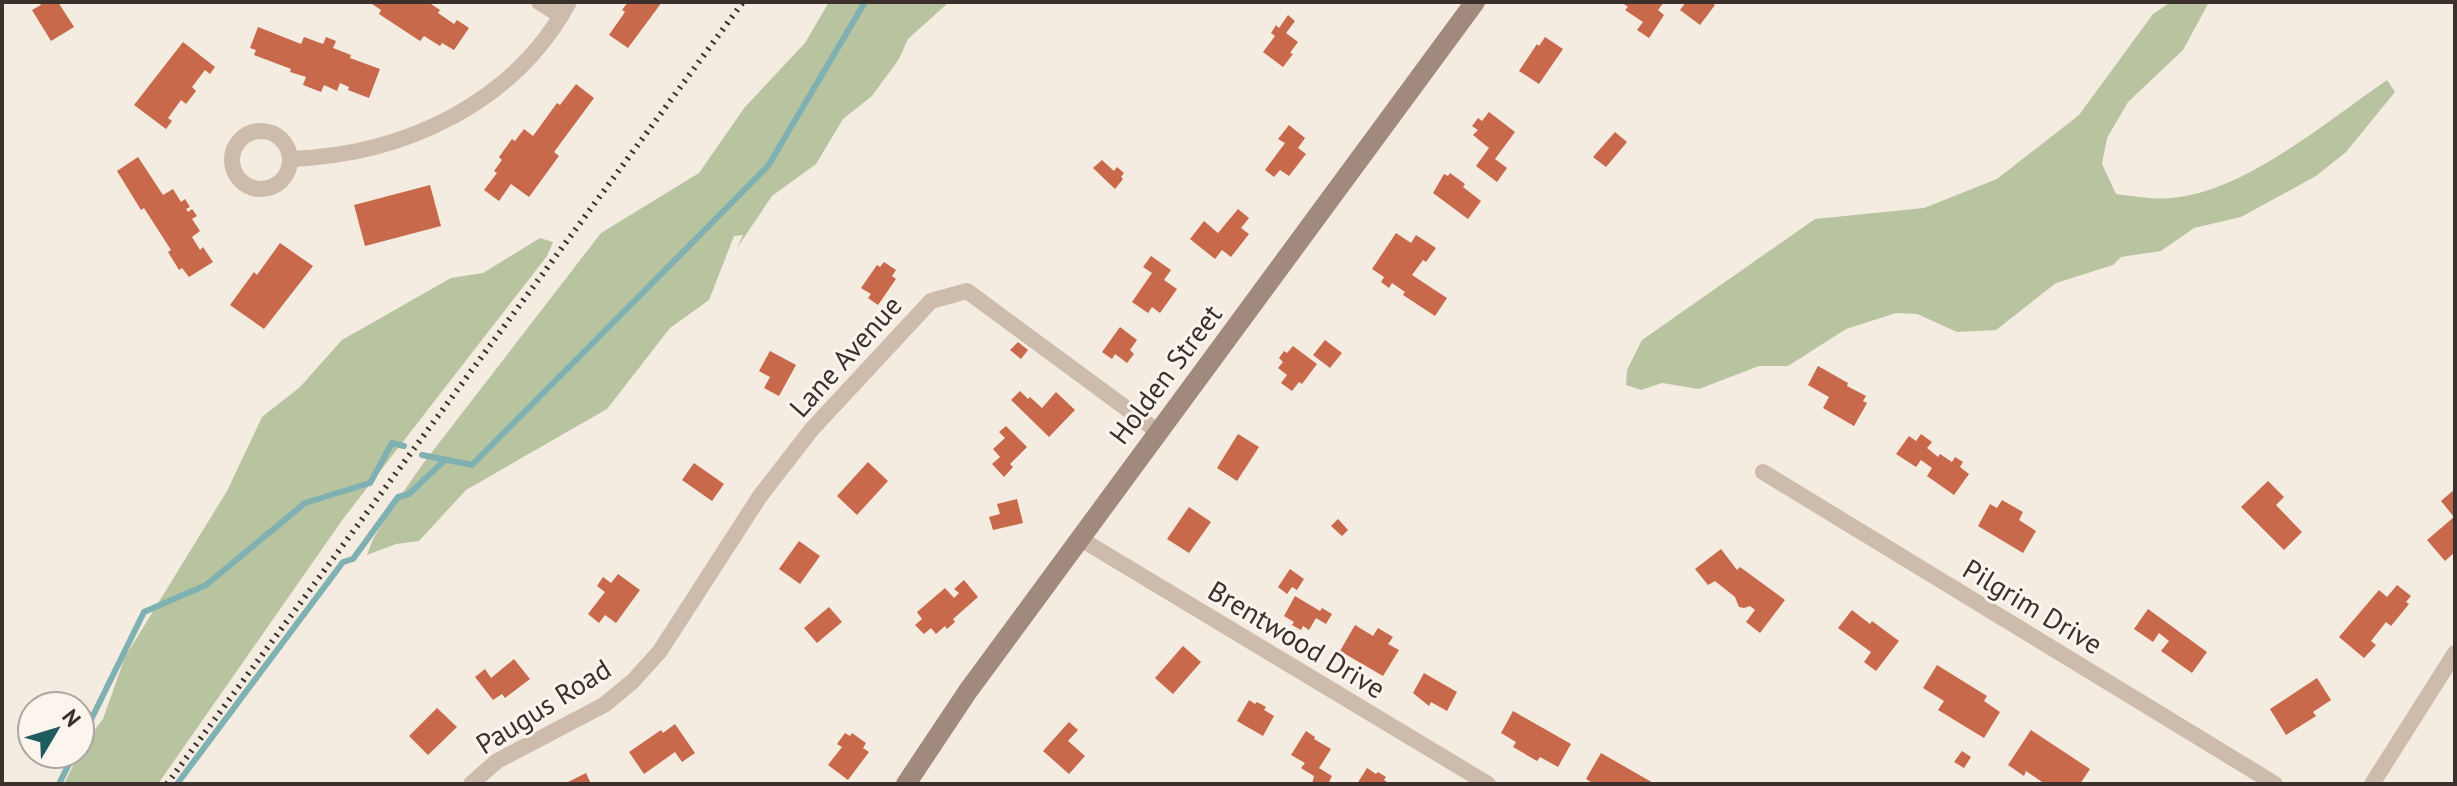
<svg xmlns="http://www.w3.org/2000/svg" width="2457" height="786" font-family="'PT Sans',sans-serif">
<rect width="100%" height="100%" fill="#f4ebe1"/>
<g fill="#b8c4a0">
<path d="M829,2H949L908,39L899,59L872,96L843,119L816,164L772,196L737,248L743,235L734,236L709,300L670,328L607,409L466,490L419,541L396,544L367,555L373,539L390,511L422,465L601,233L699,173L745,107L805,43Z"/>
<path d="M2171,2H2209L2183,50L2128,102L2107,138L2102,164L2116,194C2134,196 2154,200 2171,198C2245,192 2327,121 2387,80L2395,92L2346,152L2316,176L2241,217L2194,228L2161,251L2121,257L2113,265L2056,283L1996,330L1957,332L1917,314L1896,313L1846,329L1788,366H1759L1699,389L1662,383L1641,390L1626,385L1627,370L1642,340L1815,219L1924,208L1997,179L2079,115L2153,14Z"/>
<path d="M540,238L553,242L547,256L343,519L158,784H64L83,745L103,719L125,657L227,491L262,417L300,387L342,340L451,278L483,273Z"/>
</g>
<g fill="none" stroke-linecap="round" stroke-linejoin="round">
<g stroke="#7fb0b2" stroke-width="6">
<path d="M422,455L472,465L768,166L865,2"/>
<path d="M80,742L144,612L206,585L305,503L370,483L392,443L404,446"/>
<path d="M59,784L74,754"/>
<path d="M177,784L343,562L353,559L398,497L409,494L445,460"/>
</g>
</g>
<g fill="#c8694b">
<path d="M39,2H58L74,27L51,41L32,10L41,5Z"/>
<path d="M369,2H428L440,10L438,13L454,24L457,20L469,28L454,50L442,43L440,46L424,36L420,41L379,14L381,10Z"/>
<path d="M628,2H662L628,48L609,35L625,12L622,10Z"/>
<path d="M1625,2H1664L1658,10L1664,15L1649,38L1637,30L1643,22L1625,10L1628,7L1624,4Z"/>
<path d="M1686,2H1710L1715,5L1700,25L1680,10Z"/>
<path d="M1288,15L1295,21L1286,33L1298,42L1290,53L1293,54L1283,67L1263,52L1275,36L1271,33L1276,25L1279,28Z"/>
<path d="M258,27L301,44L304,37L323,44L326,37L336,41L333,48L351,55L350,58L380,69L369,98L348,90L349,87L340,83L337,91L324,85L321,92L303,85L306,77L290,72L291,69L254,55L256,50L250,48Z"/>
<path d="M1545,37L1563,49L1539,84L1519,71L1537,44L1539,46Z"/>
<path d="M183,42L215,67L210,74L205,70L192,87L196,91L186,104L181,100L168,118L172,121L166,129L134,105Z"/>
<path d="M576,84L594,98L554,152L559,156L529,197L511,184L499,201L484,190L497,173L494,171L502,160L499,157L512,139L515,141L524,129L533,136L557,103L560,105Z"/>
<path d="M1489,112L1515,132L1495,159L1507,168L1497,182L1476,166L1489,148L1473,135L1478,130L1472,126L1478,118L1482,121Z"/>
<path d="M1289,125L1305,138L1298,148L1306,154L1289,176L1280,170L1274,177L1265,170L1285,143L1278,139Z"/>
<path d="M1615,132L1627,142L1606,167L1593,157Z"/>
<path d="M138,157L163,195L173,189L181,202L185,199L190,207L186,209L188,212L192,209L197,216L192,219L200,231L192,237L200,250L203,247L213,262L189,277L182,268L179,270L168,252L171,250L144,208L141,210L117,171Z"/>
<path d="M1102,160L1114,171L1117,167L1124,173L1121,177L1123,179L1115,189L1093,168Z"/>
<path d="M1450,173L1465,184L1463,187L1481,201L1468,219L1433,193L1444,174L1448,176Z"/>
<path d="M430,185L441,226L365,246L354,205Z"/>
<path d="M1238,209L1249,218L1241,228L1249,234L1231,257L1222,250L1215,259L1190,239L1204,221L1218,233Z"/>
<path d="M1396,233L1411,243L1416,235L1436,248L1426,262L1423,260L1412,275L1447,298L1435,316L1403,295L1405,292L1392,283L1389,288L1381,282L1384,277L1372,269Z"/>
<path d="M280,243L313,266L264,329L230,305L254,272L257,275Z"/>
<path d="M1151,256L1171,270L1164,280L1177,289L1160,313L1152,307L1148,313L1132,302L1152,273L1143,267Z"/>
<path d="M884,262L896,270L892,276L896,279L878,305L868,298L871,294L861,288L877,265L880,267Z"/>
<path d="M1120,327L1137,340L1130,350L1134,354L1127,363L1115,354L1112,359L1102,352Z"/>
<path d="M1325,340L1342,353L1330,368L1313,355Z"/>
<path d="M1018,342L1028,350L1021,359L1010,350Z"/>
<path d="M1293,346L1317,364L1302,384L1299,382L1292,391L1281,383L1287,375L1278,368L1283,362L1279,358L1284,351L1287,353Z"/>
<path d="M770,351L796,365L779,396L764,388L770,377L759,371Z"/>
<path d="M1818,366L1848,383L1847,386L1866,396L1863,401L1867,403L1854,426L1823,408L1829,397L1808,385Z"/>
<path d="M1020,391L1028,399L1030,397L1042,408L1056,392L1075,410L1049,437L1011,400Z"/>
<path d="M1006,426L1027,447L1010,464L1013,467L1004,477L992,464L1000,457L993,449L1005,438L999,432Z"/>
<path d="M1238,434L1259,447L1237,481L1217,468Z"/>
<path d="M1921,434L1932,442L1927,448L1938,457L1940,454L1952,462L1955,457L1963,462L1960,467L1969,474L1954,495L1927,476L1932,468L1921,460L1916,467L1896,454L1909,436L1916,441Z"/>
<path d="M868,462L888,481L857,515L837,496Z"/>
<path d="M694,463L724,484L712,501L682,480Z"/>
<path d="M2268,481L2284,497L2276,505L2302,532L2284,550L2241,507Z"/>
<path d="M2455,489V552L2445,561L2427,540L2454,517L2441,501Z"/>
<path d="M1017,499L1023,523L993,530L989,517L1000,514L997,504Z"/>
<path d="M2002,500L2023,512L2019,520L2036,531L2023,553L1978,526L1990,504L1997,508Z"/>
<path d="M1189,507L1211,522L1189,553L1167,539Z"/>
<path d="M1338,519L1348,530L1342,536L1331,526Z"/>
<path d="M799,541L820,556L800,584L779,569Z"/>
<path d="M1721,549L1737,570L1740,567L1785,600L1760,633L1746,622L1755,610L1750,606L1744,608L1739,607L1735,597L1715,581L1708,585L1695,569Z"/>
<path d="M1290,569L1304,579L1297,590L1292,587L1287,594L1278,587Z"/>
<path d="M618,574L640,590L616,623L605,615L599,623L588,614L605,592L597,586L603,577L611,583Z"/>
<path d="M964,580L978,597L953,619L955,622L947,629L945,626L936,634L931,628L924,634L915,625L922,619L917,612L945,588L954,598L959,593L954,589Z"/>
<path d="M2397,585L2411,596L2406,602L2409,604L2391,626L2386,622L2371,641L2376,645L2364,658L2339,637L2379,590L2387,597Z"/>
<path d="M1295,596L1320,611L1322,608L1332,614L1326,624L1316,618L1309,630L1303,626L1301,630L1292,625L1294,622L1284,616Z"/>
<path d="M829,607L842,622L817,643L804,628Z"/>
<path d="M2148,609L2207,652L2192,673L2161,651L2169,641L2159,633L2153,642L2134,629Z"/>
<path d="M1852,610L1870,624L1872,621L1899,641L1876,671L1864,662L1871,652L1838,628Z"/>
<path d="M1355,625L1373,636L1378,628L1393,637L1388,644L1399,650L1383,676L1340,651Z"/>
<path d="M1183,646L1201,662L1173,694L1155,678Z"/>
<path d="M514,659L530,679L505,698L502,694L493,700L475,677L485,669L491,678Z"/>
<path d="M1937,665L1987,696L1984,701L2000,712L1984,738L1938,710L1944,701L1923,688Z"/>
<path d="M1424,673L1457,692L1447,711L1431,702L1429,706L1413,693Z"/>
<path d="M2317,678L2331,700L2313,712L2316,716L2286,735L2270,709Z"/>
<path d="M1249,700L1255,704L1257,702L1266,707L1264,710L1274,716L1263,736L1237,721Z"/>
<path d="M437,708L457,727L428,755L409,736Z"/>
<path d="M1513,711L1571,744L1558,767L1540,757L1537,761L1513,747L1516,742L1501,733Z"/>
<path d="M1069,722L1078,730L1068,741L1085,756L1069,774L1043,751Z"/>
<path d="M675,724L695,753L682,762L675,752L644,774L629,752L661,730L663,733Z"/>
<path d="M2031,730L2090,769L2080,784H2045L2026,771L2024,776L2008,765Z"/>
<path d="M1306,731L1315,737L1314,739L1331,749L1319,768L1332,776L1328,784H1312L1314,776L1301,768L1305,763L1291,755Z"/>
<path d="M845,733L850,736L852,733L866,743L863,748L869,752L848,780L828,765L842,747L837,744Z"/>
<path d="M1962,751L1971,757L1964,768L1954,762Z"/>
<path d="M1601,753L1655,784H1594L1586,779Z"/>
<path d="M1367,768L1376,774L1378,772L1386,777L1384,780L1390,784H1357Z"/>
<path d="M586,773L591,784H564Z"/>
</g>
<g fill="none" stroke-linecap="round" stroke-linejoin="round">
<g stroke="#cdbbac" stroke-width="16">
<path d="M539,2L561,16"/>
<circle cx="261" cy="160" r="29"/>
<path d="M290,159C403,155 514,104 569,2"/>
<path d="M1763,472L2275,784"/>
<path d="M1079,538L1488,784"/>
<path d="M471,784L497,761L604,705L633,681L660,651L760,496L812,429L931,301L967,291L1157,431"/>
<path d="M2372,784L2455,653"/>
</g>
<path stroke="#a18a7d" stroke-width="20" d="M906,784L968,691L1475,2"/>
<path stroke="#3b302b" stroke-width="6" stroke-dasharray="2 6" stroke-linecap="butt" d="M167,784L743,2"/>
</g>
<g text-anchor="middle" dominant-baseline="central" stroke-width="6" stroke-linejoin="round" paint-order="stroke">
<g font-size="28" fill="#3b302b" stroke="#fbf5ee">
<text transform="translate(845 356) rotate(-48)">Lane Avenue</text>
<text transform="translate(1165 374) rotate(-53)">Holden Street</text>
<text transform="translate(2033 606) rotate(31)">Pilgrim Drive</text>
<text transform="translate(1297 639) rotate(31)">Brentwood Drive</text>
<text transform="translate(543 706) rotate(-32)">Paugus Road</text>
</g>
</g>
<rect width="2457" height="786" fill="none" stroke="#3b302b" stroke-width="8"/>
<g transform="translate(56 730) rotate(52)"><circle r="38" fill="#fbf5ee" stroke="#aea6a0" stroke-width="2"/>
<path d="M0-6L14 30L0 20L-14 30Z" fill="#1f5a5e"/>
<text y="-12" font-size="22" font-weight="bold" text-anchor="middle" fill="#3b302b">N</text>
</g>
</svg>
